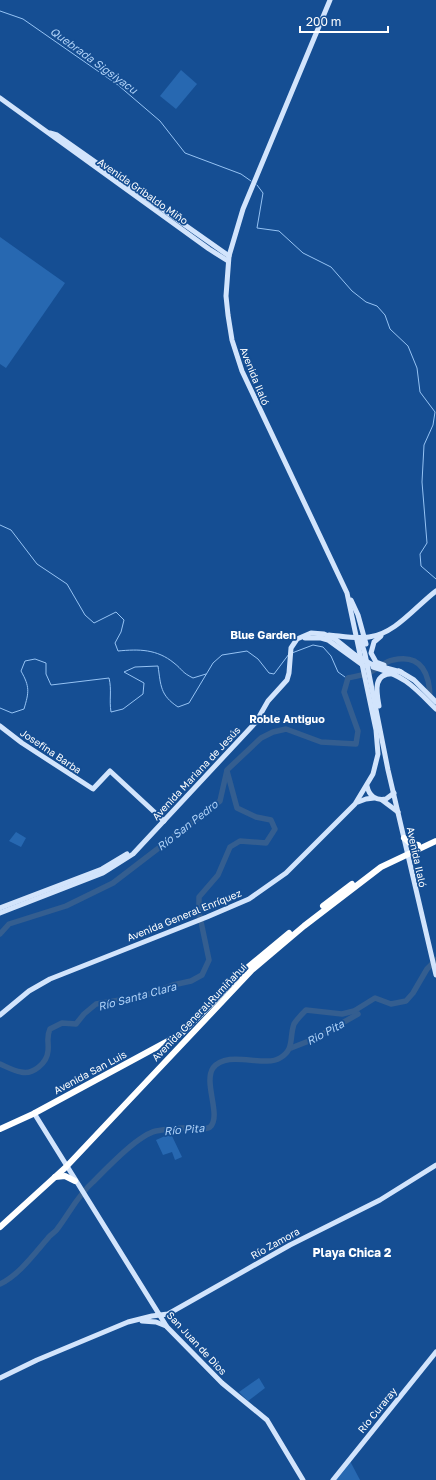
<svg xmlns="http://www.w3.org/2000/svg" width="436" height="1480" font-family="'Golos Text',sans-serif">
<rect width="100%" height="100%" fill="#154e93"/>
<g fill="#2768b1">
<path d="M181,70L197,84L176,109L160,96Z"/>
<path d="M0,237L65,283L6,368L0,364Z"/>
<path d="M16,832L26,838L21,847L9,841Z"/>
<path d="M165,1136H172L182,1157L175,1160L172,1152L163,1155L156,1140Z"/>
<path d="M259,1378L265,1388L248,1401L239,1392Z"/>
<path d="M350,1461L360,1480H335Z"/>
</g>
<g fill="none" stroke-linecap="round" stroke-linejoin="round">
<g stroke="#95c3f4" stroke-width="1">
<path d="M0,11L23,19L118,85L160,121L185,153L241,174L251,181"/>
<path d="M257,185L263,193L257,228L279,231L303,253L331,267L352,291L366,302L377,306L385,315L390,329L408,346L417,368L420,392L435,412L433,425L424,445L422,482L427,543L420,554L421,566L436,579"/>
<path d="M0,525L11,530L37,564L67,584L85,615L94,623L116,612L124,620L121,632L115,643L118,651C139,649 157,649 174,663C183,670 181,672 193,678L206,674"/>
<path d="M292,653L313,645L323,647L331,656L338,672L345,677"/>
<path d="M0,708L12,713L24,709C29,692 30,687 21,671L25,661L35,659L46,663V674L51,685L109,678C112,690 109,700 111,712L123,709L143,694L144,683L124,672L135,667L158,666C161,686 160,695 178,707L189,703L213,663L222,655L247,651L258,659L269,673L274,674L289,654"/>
</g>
<g stroke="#345e90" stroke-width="5.5">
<path d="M0,934L9,924L66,906L113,883L220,801L227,770L261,738L273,732L286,729L321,742L356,744L358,731L344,692L348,678C356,676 367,675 374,670C380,667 386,661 393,660C422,653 430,675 430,699"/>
<path d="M291,1048L314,1039L358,1014"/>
<path d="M0,1064C7,1067 14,1071 21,1072C33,1075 47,1063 48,1051C49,1042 46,1037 50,1029L62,1023L76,1024L84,1014L96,1004L144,996L173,985L191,981L202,975L209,960L199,912V897L218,875L230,847L240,841L266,843L275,829L271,820L256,817L237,808L227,771"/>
<path d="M0,1284C18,1276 35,1253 48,1238C51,1234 56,1232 58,1228C70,1212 78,1195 93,1182C107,1168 138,1135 156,1131C168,1129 183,1127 195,1128C200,1128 206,1130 210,1127C222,1116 203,1083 213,1068C227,1049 264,1068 280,1058C295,1049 289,1038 294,1024C297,1019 302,1014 306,1010L342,1014L354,1011L375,998L391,1004L406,1001L413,993L427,969L436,960"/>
</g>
<g stroke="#d2e4fc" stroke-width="5">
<path d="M0,98L209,249L228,261"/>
<path d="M50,133L57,135L229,256"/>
<path d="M329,635C341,636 356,639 369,637C395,634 415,607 436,591"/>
<path d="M381,636L374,642L371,653L376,662L384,665"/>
<path d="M305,638H321L328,640L364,666"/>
<path d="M358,638L361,641L365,654L388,770L436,975"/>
<path d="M373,667C405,676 413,686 436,709"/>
<path d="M399,671L414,680L436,702"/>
<path d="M379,706C376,690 373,672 395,674"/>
<path d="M0,726L22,743L93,789L110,771L164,821"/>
<path d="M367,786C369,796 376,801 386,799L394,793"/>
<path d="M382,800L398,812"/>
<path d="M358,802L366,799L374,798"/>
<path d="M0,908L102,869L127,854"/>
<path d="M0,913L103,873L133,854L256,722L268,701L287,680L289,673L291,648L297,639L311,633L324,634L335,639L355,655"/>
<path d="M0,1015L29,991L50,979L207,917L249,899L286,873L355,804L373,774L378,754L376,730L347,593L242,371L232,340L228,315L226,296L229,256L243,209L330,0"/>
<path d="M34,1113L167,1327L222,1383L267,1420L303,1480"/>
<path d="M142,1321L156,1322L166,1326"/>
<path d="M0,1378L37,1360L128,1322L152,1316L168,1314L290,1245L380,1200L436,1165"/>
<path d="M333,1480L436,1352"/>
</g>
<g stroke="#fff" stroke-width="6">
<path d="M404,838L410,843L418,845"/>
<path d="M323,906L352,884"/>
<path d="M0,1129L33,1114L181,1034L248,967L289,933"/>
<path d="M55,1177L65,1176L75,1181"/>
<path d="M0,1227L66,1167L252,970L304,926L381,867L436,841"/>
</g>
<g stroke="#d2e4fc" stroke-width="5">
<path d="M351,600L358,615L366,644"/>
<path d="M355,655L371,664L401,672"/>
</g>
</g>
<g text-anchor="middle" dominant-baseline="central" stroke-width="3.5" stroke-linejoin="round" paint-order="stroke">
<g font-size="10" fill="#fff" stroke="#154e93">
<text transform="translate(143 191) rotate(35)">Avenida Gribaldo Miño</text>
<text transform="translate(255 376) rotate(68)">Avenida Ilaló</text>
<text transform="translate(51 751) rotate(34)">Josefina Barba</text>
<text transform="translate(196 773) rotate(-47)">Avenida Mariana de Jesús</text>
<text transform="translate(417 857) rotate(78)">Avenida Ilaló</text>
<text transform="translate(184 915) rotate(-22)">Avenida General Enríquez</text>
<text transform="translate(199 1012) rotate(-46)">Avenida General Rumiñahui</text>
<text transform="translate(90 1072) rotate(-28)">Avenida San Luis</text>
<text transform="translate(275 1243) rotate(-29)">Río Zamora</text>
<text transform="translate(197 1343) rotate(47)">San Juan de Dios</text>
<text transform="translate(377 1410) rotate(-51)">Río Curaray</text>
</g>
<g font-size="11" font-style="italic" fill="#afd2f8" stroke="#154e93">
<text transform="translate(94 60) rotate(36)">Quebrada Sigsiyacu</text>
<text transform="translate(187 825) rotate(-38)">Río San Pedro</text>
<text transform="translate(137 996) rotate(-15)">Río Santa Clara</text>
<text transform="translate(325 1032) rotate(-28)">Rio Pita</text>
<text transform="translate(184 1129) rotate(-5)">Río Pita</text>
</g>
<g font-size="11" font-weight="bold" fill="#fff" stroke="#154e93">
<text x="263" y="634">Blue Garden</text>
<text x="287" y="718">Roble Antiguo</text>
</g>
<g font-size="12" font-weight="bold" fill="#fff" stroke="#154e93">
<text x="352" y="1252">Playa Chica 2</text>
</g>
</g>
<path d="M300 26v6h88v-6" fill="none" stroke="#ffffff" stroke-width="2"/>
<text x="306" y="26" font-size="12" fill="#ffffff" stroke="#154e93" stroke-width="3" paint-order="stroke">200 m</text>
</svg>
